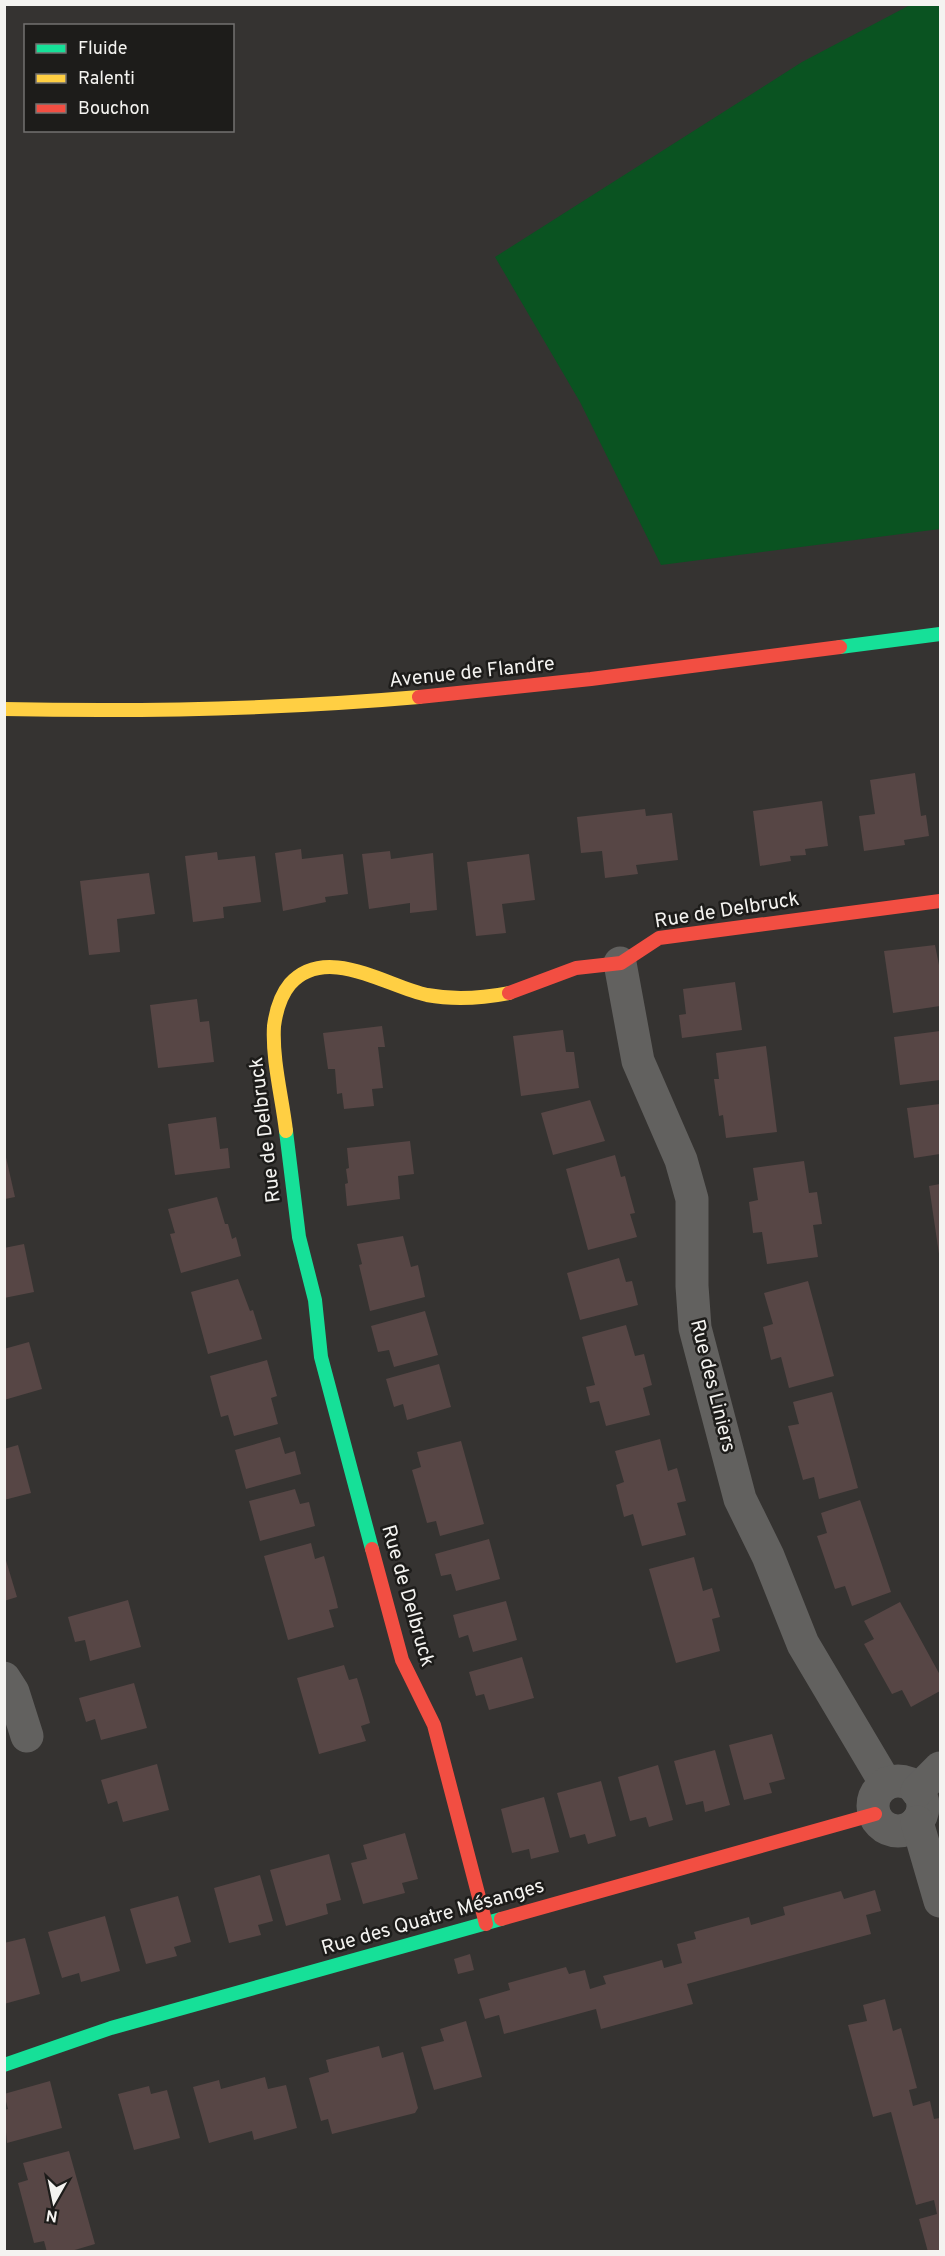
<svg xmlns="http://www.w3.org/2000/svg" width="945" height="2256" font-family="Overpass,sans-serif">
<rect width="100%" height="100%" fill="#353331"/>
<path fill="#0a5321" d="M910,5H940V529L661,565L580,402L495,257L802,62Z"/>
<g fill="#574645">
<path d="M915,773L921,816L926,815L929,836L904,840L905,845L864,851L859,816L875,814L870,780Z"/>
<path d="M822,801L828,846L805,849L806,855L790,856L791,861L760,866L753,811Z"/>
<path d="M645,809L646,816L672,813L678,860L636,865L638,874L605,878L602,851L581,853L577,817Z"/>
<path d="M301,849L302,859L343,854L348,894L325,897L326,902L283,911L275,853Z"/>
<path d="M390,851L391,859L433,853L437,910L410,913V903L369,909L362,854Z"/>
<path d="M217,852L218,860L255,856L261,902L223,907L224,918L193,922L185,856Z"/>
<path d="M529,854L535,900L502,904L506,933L476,936L467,862Z"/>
<path d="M149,873L155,914L117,919L120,952L89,955L80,881Z"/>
<path d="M935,945L940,970V1006L893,1013L884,951Z"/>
<path d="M735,982L742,1030L682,1038L679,1015L686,1014L683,989Z"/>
<path d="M197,999L200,1022L209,1021L214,1062L158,1068L150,1005Z"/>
<path d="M382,1026L385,1047H378L383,1088L372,1089L374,1106L344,1109L342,1093L337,1094L335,1069H328L323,1033Z"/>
<path d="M563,1030L566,1052H574L579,1088L521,1096L513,1036Z"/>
<path d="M940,1031V1080L900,1085L894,1037Z"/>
<path d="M766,1046L777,1132L726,1138L723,1115L719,1116L714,1079H719L716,1053Z"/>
<path d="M590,1100L605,1141L553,1155L541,1113Z"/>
<path d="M940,1104V1154L914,1158L907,1108Z"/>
<path d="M216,1117L220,1149L228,1148L230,1168L175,1175L168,1124Z"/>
<path d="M410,1141L414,1174L398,1176L400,1199L347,1206L345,1184L348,1183L346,1169L349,1168L347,1148Z"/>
<path d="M5,1153L15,1197L5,1199Z"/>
<path d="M615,1155L621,1177L625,1176L630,1195L635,1213L630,1214L637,1237L588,1250L566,1169Z"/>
<path d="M804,1161L809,1193L817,1192L822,1224L813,1225L818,1257L767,1264L762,1232L753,1233L749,1202L758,1200L753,1168Z"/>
<path d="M940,1184V1253L939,1254L929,1186Z"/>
<path d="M217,1197L225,1224H228L232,1239L236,1237L241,1256L181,1273L170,1234L175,1233L168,1209Z"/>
<path d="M403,1236L411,1267L418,1265L425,1297L370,1311L359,1265L362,1264L357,1244Z"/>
<path d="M24,1244L34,1292L4,1298V1248Z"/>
<path d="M619,1258L626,1282L632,1281L638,1305L580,1320L567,1273Z"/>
<path d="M238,1279L250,1311L253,1310L262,1339L208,1354L191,1292Z"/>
<path d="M808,1281L834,1376L789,1388L781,1357L771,1360L763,1327L773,1324L764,1293Z"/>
<path d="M425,1311L438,1355L394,1367L389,1350L378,1352L371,1326Z"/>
<path d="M626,1325L635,1356L644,1354L652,1385L643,1388L650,1415L606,1426L599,1401L590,1403L586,1387L595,1385L582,1337Z"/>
<path d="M29,1342L42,1389L4,1400V1349Z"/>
<path d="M267,1360L277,1396L271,1398L278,1424L234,1436L228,1415L221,1417L210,1376Z"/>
<path d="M439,1364L451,1407L407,1420L403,1404L394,1407L386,1379Z"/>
<path d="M832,1392L858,1488L819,1499L814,1477L803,1480L788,1426L799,1424L793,1402Z"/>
<path d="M280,1437L285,1454L295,1451L301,1474L246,1489L235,1450Z"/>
<path d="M660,1439L668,1471L677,1468L686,1501L677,1503L686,1535L642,1546L633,1514L624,1517L616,1485L624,1482L615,1451Z"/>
<path d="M461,1441L484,1524L440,1536L436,1521L427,1523L412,1470L421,1467L417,1452Z"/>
<path d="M18,1445L31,1493L4,1500V1449Z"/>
<path d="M295,1489L300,1504L309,1502L315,1526L260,1541L249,1501Z"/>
<path d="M860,1500L891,1592L852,1606L845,1586L835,1589L817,1536L827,1533L821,1513Z"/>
<path d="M489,1539L500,1579L456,1591L451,1574L441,1576L435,1554Z"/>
<path d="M311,1543L315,1559L324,1556L336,1599L338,1608L329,1610L334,1627L288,1640L264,1556Z"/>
<path d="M4,1554L17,1597L4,1601Z"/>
<path d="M694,1557L703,1591L712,1588L720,1617L712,1619L720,1651L676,1663L649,1569Z"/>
<path d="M128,1600L141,1647L90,1661L85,1640L75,1642L68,1617Z"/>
<path d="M506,1601L517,1640L473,1652L468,1635L459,1638L453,1615Z"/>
<path d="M900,1602L940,1675V1691L911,1707L902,1690L892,1694L864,1644L874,1639L864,1621Z"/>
<path d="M522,1657L534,1698L489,1710L484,1694L476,1696L469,1672Z"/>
<path d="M344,1665L349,1680L357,1678L364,1701L370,1723L361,1726L366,1741L319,1754L297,1678Z"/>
<path d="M134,1683L147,1728L101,1740L95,1719L86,1722L79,1698Z"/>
<path d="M772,1734L785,1779L769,1783L772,1793L744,1800L729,1745Z"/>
<path d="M715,1750L730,1805L705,1812L703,1801L686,1805L674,1761Z"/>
<path d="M157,1764L169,1810L123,1822L117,1801L108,1804L101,1780Z"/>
<path d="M658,1765L673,1820L649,1827L646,1817L630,1821L618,1777Z"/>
<path d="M601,1781L616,1836L588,1844L585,1834L570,1838L557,1793Z"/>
<path d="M544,1797L559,1852L531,1859L529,1849L512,1853L501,1809Z"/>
<path d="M405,1833L418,1879L402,1883L405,1893L363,1904L351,1863L367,1859L363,1845Z"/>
<path d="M329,1854L341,1900L326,1904L328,1914L286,1926L270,1870Z"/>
<path d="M260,1875L273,1921L258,1925L261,1935L229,1943L214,1888Z"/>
<path d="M875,1890L881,1911L866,1915L871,1934L687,1984L693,2004L601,2029L596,2009L504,2034L499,2015L485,2019L479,1999L510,1990L508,1983L566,1967L569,1974L585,1970L590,1989L606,1984L603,1976L633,1968L662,1960L664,1968L682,1963L677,1944L696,1939L694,1932L749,1917L751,1925L785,1915L783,1907L841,1891L844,1899Z"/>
<path d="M178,1896L191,1942L174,1947L177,1956L146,1964L130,1909Z"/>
<path d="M105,1916L120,1971L81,1982L79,1973L62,1978L48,1932Z"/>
<path d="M25,1938L40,1994L4,2004V1943Z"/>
<path d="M470,1954L474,1970L458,1974L454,1959Z"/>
<path d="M885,1999L893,2031L901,2028L917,2088L909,2090L913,2106L930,2101L934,2119L940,2118V2252H928L919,2219L937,2214L934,2200L916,2205L891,2112L873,2117L848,2025L867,2021L863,2005Z"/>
<path d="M466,2021L482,2077L434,2090L421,2047L444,2041L440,2029Z"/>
<path d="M379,2046L382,2058L403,2052L418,2108L415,2113L332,2134L328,2119L321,2121L309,2078L329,2072L326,2060Z"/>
<path d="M265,2077L268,2089L286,2085L297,2128L254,2140L252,2131L209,2143L193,2087L219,2080L221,2089Z"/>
<path d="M50,2081L62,2128L7,2143L4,2110L8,2109L4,2094Z"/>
<path d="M149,2086L151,2094L167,2090L180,2138L134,2150L118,2094Z"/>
<path d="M69,2151L95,2244L68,2252H47L44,2241L34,2243L18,2183L28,2180L23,2163Z"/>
</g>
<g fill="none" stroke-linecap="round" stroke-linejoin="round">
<g stroke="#62615f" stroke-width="33">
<path d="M620,963L638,1061L681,1160L692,1199V1286L695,1328L740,1499L768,1556L803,1644L886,1784"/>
<path d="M4,1678L13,1692L27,1736"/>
<circle cx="898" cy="1806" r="25"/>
<path d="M917,1791L940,1768"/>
<path d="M917,1822L940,1901"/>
</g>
<g stroke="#16e098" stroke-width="14">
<path d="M840,647L940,634"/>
<path d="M286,1131L299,1237L315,1300L321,1357L372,1549"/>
<path d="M4,2065L111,2028L501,1919"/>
</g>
<g stroke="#ffcf43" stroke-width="14">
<path d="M4,709C143,712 281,709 419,697"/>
<path d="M286,1131C282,1097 272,1060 274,1026C276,1011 280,996 290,984C326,944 386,986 427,995C454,1000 483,998 509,993"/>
</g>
<g stroke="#f24e42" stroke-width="14">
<path d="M419,697L591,679L840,647"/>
<path d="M509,993L576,968L621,963L659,938L940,901"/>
<path d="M372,1549L402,1660L434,1725L486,1924"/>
<path d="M501,1919L875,1814"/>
</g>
</g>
<g text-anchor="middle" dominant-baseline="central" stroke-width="5" stroke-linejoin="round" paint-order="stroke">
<g font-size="20" fill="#f4f3f0" stroke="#1d1c1a">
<text transform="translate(472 673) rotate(-6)">Avenue de Flandre</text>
<text transform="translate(727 911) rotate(-9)">Rue de Delbruck</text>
<text transform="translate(266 1130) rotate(-97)">Rue de Delbruck</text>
<text transform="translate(712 1386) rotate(76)">Rue des Liniers</text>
<text transform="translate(407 1596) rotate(74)">Rue de Delbruck</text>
<text transform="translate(433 1918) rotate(-16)">Rue des Quatre Mésanges</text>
</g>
</g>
<rect width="945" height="2256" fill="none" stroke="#f4f3f0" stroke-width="12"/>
<rect x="24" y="24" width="210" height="108" fill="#1d1c1a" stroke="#737270" stroke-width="1.5"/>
<rect x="36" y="44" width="30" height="9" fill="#16e098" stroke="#737270" stroke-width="1.5"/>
<text x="78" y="54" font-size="18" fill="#f4f3f0">Fluide</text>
<rect x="36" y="74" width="30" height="9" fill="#ffcf43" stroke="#737270" stroke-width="1.5"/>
<text x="78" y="84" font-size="18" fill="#f4f3f0">Ralenti</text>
<rect x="36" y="104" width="30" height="9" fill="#f24e42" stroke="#737270" stroke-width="1.5"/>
<text x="78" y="114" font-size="18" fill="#f4f3f0">Bouchon</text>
<g transform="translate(54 2202) rotate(189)" stroke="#1d1c1a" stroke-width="4.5" paint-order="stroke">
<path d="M0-4.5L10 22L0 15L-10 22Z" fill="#f4f3f0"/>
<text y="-9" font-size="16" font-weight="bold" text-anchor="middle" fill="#f4f3f0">N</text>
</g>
</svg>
